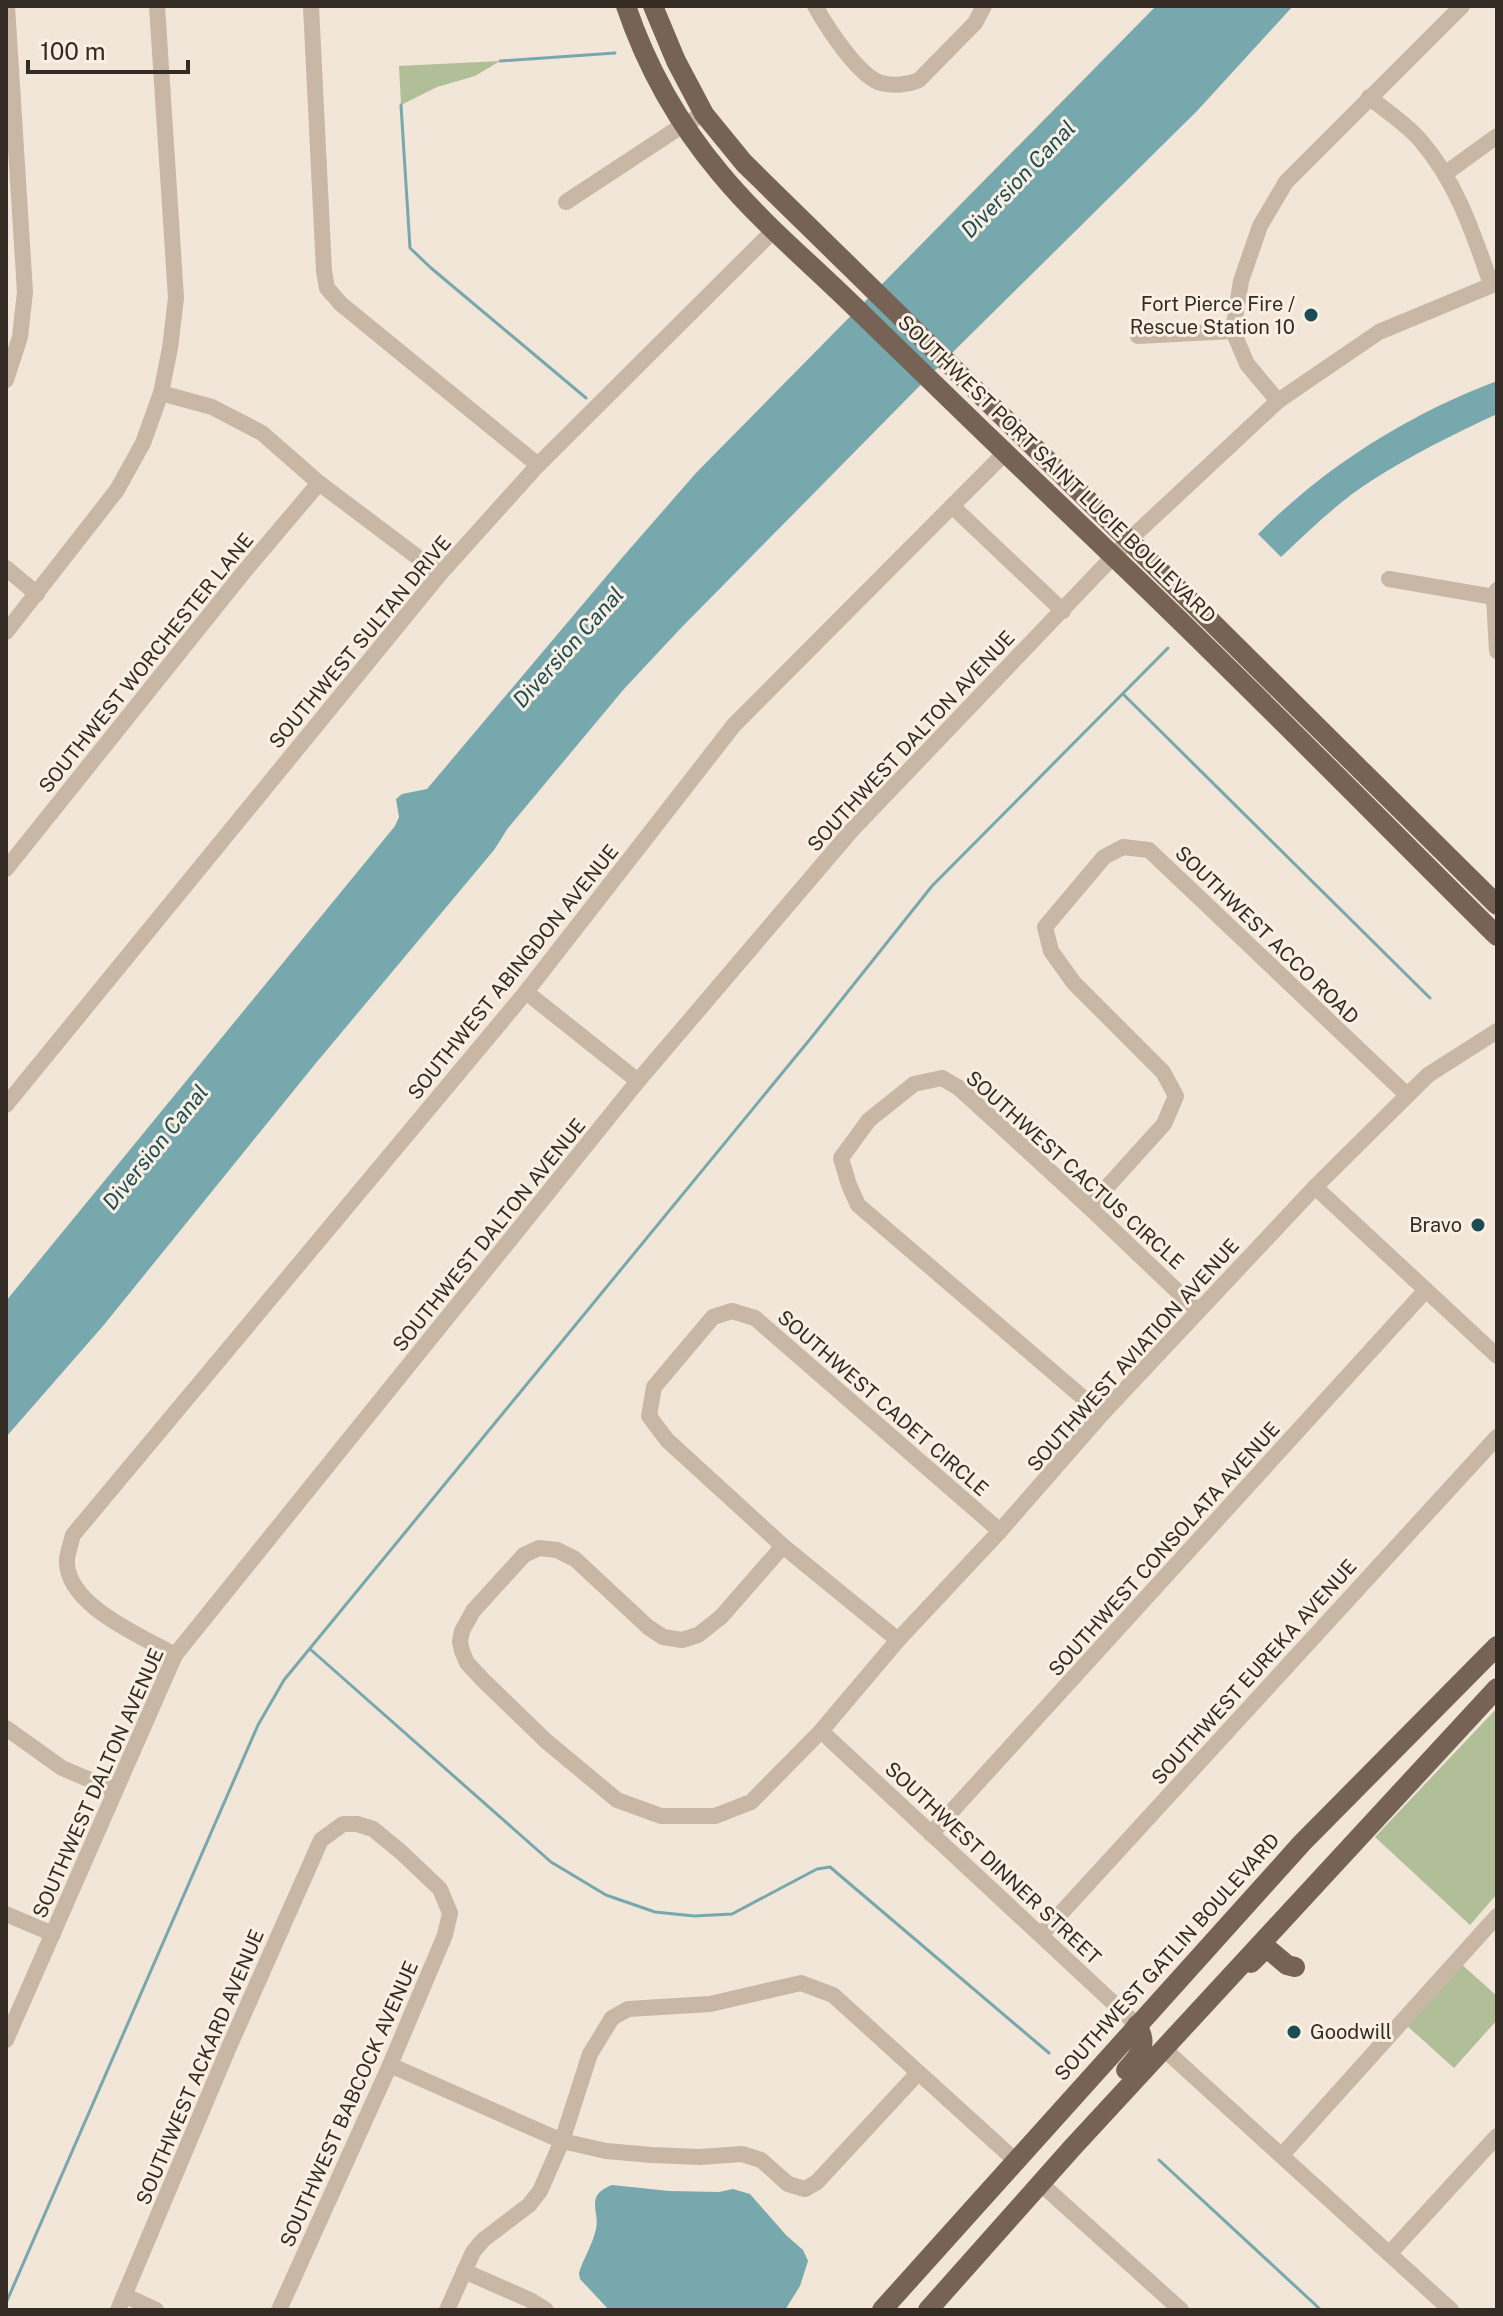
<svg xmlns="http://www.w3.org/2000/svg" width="1503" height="2316" font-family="'Public Sans',sans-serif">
<rect width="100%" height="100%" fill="#f1e6d7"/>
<g fill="#b0bf98">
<path d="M500,61L475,76L437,87L401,105L399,66Z"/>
<path d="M1497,1708V1894L1470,1925L1375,1837Z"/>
<path d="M1460,1963L1497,1996V2020L1454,2068L1405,2024Z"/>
</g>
<g fill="#77a8ad">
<path d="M1156,6H1293L1197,111L958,347L680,629L624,689L508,828L494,850L316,1063L103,1326L6,1437V1301L395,826L399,817L396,799L402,794L427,789L621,559L696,473Z"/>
<path d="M1497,381V414C1454,434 1411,455 1371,481C1338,502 1310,530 1281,557L1258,534C1326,466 1407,415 1497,381Z"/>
<path d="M612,2185L669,2191L719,2192L733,2189L750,2194L786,2235L803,2250L808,2261L800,2286L785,2310H609L580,2279L579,2273C583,2259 593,2244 596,2229C600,2210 584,2196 612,2185Z"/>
</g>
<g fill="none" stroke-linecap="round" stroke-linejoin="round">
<g stroke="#77a8ad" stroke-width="3">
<path d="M500,61L615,53"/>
<path d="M401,105L410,248L431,268L586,398"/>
<path d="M1123,694L1430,998"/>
<path d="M310,1649L551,1862L606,1895L655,1912L694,1916L732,1914L817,1869L830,1867L1049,2053"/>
<path d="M1159,2160L1321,2310"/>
<path d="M6,2303L258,1725L284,1680L811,1038L932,886L1168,648"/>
</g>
<g stroke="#c8b7a4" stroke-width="16">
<path d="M311,6L324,271L327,288L341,304L538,465"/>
<path d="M815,6C827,27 858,76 881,83C893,86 908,85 919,80L975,23L984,6"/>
<path d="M1369,97C1386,111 1407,124 1421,141C1457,183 1473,233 1491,284"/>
<path d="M1446,173L1497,136"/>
<path d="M566,202L683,125L704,114"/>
<path d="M1138,336L1233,331"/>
<path d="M6,380L20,337L25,292L7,6"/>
<path d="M161,393L212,407L262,433L319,483L440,574"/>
<path d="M1278,401L1247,364L1233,331L1241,281L1260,226L1286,182L1462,6"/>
<path d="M952,506L1063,611"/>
<path d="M6,568L37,594"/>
<path d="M1389,579L1494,597"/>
<path d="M1497,590L1494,597L1497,651"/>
<path d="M6,632L117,490L143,443L161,393L170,348L176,298L157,6"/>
<path d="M6,869L243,573L319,483"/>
<path d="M526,992L638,1081"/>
<path d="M6,1105L440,574L538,465L774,230"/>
<path d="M1315,1187L1497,1356"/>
<path d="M1089,1207L1164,1124L1176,1096L1163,1072L1074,983L1051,951L1045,927L1104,857L1123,847L1149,850L1406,1094"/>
<path d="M1102,1414L858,1205L849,1185L841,1158L869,1120L914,1084L942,1078L959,1088L1089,1207L1198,1311"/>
<path d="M783,1546L721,1617L698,1635L682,1640L663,1637L648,1627L575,1559L557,1550L539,1548L524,1555L473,1611L462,1631L460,1642L462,1651L467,1663L483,1680L546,1741L617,1800L661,1816H715L751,1802L821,1731L898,1640L1000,1531L1102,1414L1315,1187L1428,1075L1497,1031"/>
<path d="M898,1640L783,1546L667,1440L649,1416L654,1387L713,1317L732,1311L755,1318L1000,1531"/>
<path d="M175,1655C142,1636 64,1605 67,1559C68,1551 71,1543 73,1535L526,992L734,725L1004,454"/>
<path d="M6,1728L62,1768L114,1790"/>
<path d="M821,1731L1137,2025"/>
<path d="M931,1834L1426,1290"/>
<path d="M6,1914L53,1934"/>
<path d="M1041,1935L1497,1437"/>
<path d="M6,2040L175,1655L638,1081L851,831L1129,540L1278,401L1379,332L1497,283"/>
<path d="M1164,2049L1451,2310"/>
<path d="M390,2065L562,2141L606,2151L652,2155L700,2157L742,2154L761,2160L788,2184L805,2189L817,2182L918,2073"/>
<path d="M1282,2155L1497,1916"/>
<path d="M1040,2183L1181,2310"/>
<path d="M1390,2253L1497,2136"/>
<path d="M464,2271L530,2300L546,2310"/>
<path d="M124,2295L156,2310"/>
<path d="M118,2310L229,2047L321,1840L343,1824H357L373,1829L401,1852L440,1889L450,1913L445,1935L390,2065L279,2310"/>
<path d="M447,2310L473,2252L483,2240L529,2205L540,2191L562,2141L590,2054L612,2018L628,2009L710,2004L801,1983L833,1995L1015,2160"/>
</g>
<g stroke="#766356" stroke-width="20">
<path d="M626,6C647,68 678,123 720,173C762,224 815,267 862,314C945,395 1028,475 1112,555C1243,680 1369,809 1497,936"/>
<path d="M653,6L676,61L704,114L744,163L1143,554L1497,905"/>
<path d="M1251,1963L1264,1950L1268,1949L1287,1965L1295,1967"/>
<path d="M1126,2070C1140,2055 1149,2045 1137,2025"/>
<path d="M882,2310L1302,1843L1497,1646"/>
<path d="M928,2310L1072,2148L1497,1688"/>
</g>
</g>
<g fill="#1c4d54" stroke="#f9f0e3" stroke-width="3">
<circle cx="1311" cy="315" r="8"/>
<circle cx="1478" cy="1225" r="8"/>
<circle cx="1294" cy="2032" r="8"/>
</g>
<g text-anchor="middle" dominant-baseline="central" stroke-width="6" stroke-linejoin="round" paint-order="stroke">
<g font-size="20" fill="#342b25" stroke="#f9f0e3" text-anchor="end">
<text x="1295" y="304">Fort Pierce Fire /<tspan x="1295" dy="23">Rescue Station 10</tspan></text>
<text x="1462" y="1225">Bravo</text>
<text x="1310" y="2032" text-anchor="start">Goodwill</text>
</g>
<g font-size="20" fill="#342b25" stroke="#f9f0e3">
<text transform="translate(1057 469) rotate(44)">SOUTHWEST PORT SAINT LUCIE BOULEVARD</text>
<text transform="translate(360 642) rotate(-50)">SOUTHWEST SULTAN DRIVE</text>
<text transform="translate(146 663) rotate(-51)">SOUTHWEST WORCHESTER LANE</text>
<text transform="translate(911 741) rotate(-47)">SOUTHWEST DALTON AVENUE</text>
<text transform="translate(1267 935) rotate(44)">SOUTHWEST ACCO ROAD</text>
<text transform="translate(513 972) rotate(-51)">SOUTHWEST ABINGDON AVENUE</text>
<text transform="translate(1075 1170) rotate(42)">SOUTHWEST CACTUS CIRCLE</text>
<text transform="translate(489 1235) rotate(-51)">SOUTHWEST DALTON AVENUE</text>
<text transform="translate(1133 1355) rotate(-48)">SOUTHWEST AVIATION AVENUE</text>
<text transform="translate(883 1403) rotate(41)">SOUTHWEST CADET CIRCLE</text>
<text transform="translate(1164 1549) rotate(-48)">SOUTHWEST CONSOLATA AVENUE</text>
<text transform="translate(1254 1672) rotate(-48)">SOUTHWEST EUREKA AVENUE</text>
<text transform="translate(98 1783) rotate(-66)">SOUTHWEST DALTON AVENUE</text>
<text transform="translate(993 1863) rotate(43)">SOUTHWEST DINNER STREET</text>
<text transform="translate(1167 1957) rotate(-48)">SOUTHWEST GATLIN BOULEVARD</text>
<text transform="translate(200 2067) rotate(-67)">SOUTHWEST ACKARD AVENUE</text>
<text transform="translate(349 2104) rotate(-66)">SOUTHWEST BABCOCK AVENUE</text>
</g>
<g font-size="22" font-style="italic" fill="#1c4d54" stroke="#f9f0e3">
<text transform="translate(1018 179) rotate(-46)">Diversion Canal</text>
<text transform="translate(568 647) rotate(-48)">Diversion Canal</text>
<text transform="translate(155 1147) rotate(-51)">Diversion Canal</text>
</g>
</g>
<rect width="1503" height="2316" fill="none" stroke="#342b25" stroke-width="16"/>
<path d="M28 60v12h160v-12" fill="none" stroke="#342b25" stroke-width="4"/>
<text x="40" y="60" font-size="24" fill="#342b25" stroke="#f9f0e3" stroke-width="6" paint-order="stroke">100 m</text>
</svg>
